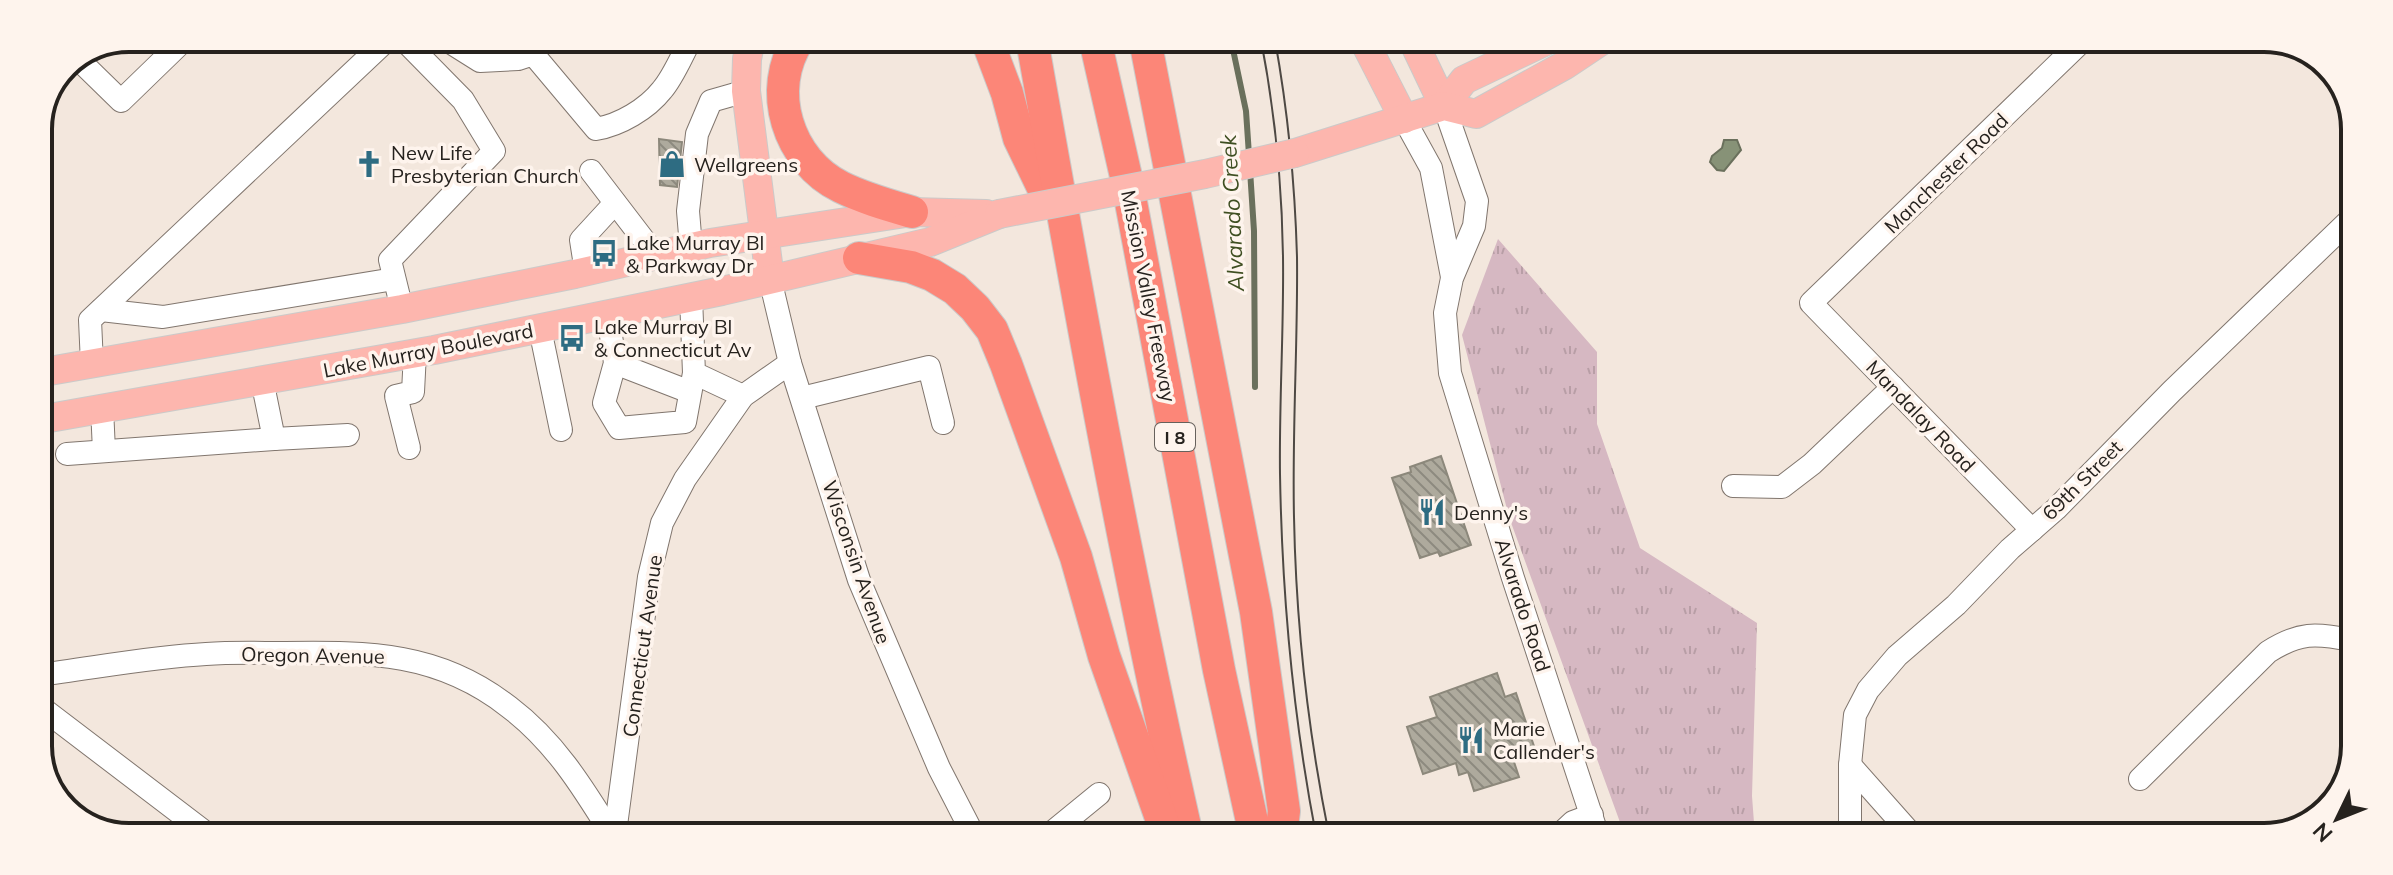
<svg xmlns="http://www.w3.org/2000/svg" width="2393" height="875" font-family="Mulish,sans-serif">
<defs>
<pattern id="grass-tufts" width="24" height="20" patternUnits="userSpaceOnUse" patternTransform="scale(2)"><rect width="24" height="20" fill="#d6b8c2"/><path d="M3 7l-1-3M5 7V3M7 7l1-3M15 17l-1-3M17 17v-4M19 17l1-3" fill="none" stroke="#b89ea6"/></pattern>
<pattern id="building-back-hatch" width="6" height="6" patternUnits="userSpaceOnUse" patternTransform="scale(2)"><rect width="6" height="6" fill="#aeaa9d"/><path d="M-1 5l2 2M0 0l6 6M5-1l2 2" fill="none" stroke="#8d8a7f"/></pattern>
</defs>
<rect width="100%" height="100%" fill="#f3e7dd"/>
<path fill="url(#grass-tufts)" d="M1498,239L1597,352V424L1640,548L1757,623L1752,796L1755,836H1625L1509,517L1462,335Z"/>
<path fill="#879277" stroke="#6a705c" stroke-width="2" d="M1724,140H1737L1741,150L1724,171L1717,170L1710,162L1712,156L1722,148Z"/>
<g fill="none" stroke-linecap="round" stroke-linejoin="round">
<g stroke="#6a705c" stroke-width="6">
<path d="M1231,40L1246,111L1249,155"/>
<path d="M1250,170L1254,231L1255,387"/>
</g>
</g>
<g fill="url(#building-back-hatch)" stroke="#8c887b" stroke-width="2">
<path d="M659,139L682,142L677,187L660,185Z"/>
<path d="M1441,456L1471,545L1440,556L1438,552L1420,558L1392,478L1411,472L1410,467Z"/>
<path d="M1497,673L1505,697L1516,693L1536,752L1513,759L1519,777L1474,791L1468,772L1459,775L1456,763L1423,774L1407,727L1437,717L1430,697Z"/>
</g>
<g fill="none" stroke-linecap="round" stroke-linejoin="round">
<g stroke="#81766e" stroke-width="24">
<g id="minor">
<path d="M445,39L480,61L518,59L533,54L596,129C620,125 647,109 662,90C674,76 682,55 691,39"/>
<path d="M78,59L121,101L186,38"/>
<path d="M1444,106L1477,201L1474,226L1452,278L1445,313L1450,373L1513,578L1598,836"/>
<path d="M1404,119L1431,168L1452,277"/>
<path d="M591,171L656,256"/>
<path d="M691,247L688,211L697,134L711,101L746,91"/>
<path d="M586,272L581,240L615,203"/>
<path d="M770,279L790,363L859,580L939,768L973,834"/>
<path d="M691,297L694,373L743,396"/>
<path d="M402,309L390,260L494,151L463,100L403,39"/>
<path d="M101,310L163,317L394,279"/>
<path d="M608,315L615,363L604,403L619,428L685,422L694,373"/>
<path d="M540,329L561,430"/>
<path d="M615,363L690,392"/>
<path d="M92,364L90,320L388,39"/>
<path d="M262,380L274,439L348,435"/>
<path d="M802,398L929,367L943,423"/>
<path d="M102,408L104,451"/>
<path d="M409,448L396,396L413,392L415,353"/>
<path d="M67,454L274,439"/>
<path d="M1733,486L1782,487L1812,464L1893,387"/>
<path d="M2032,530L1811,303L2081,42"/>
<path d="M38,675C94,668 150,657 206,654C233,652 259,653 285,653C370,652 439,652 509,707C554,741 582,786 611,833"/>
<path d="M38,705L206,833"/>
<path d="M1850,765L1913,836"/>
<path d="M2140,779L2268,652C2299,632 2316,633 2351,640"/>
<path d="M615,833L649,577L662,523L685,479L743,396L790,363"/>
<path d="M1050,834L1099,794"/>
<path d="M1559,835L1573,822L1592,815"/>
<path d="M1850,836V765L1855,715L1868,690L1897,656L1956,605L2010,549L2056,509L2172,391L2354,216"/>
</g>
</g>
<g stroke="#cbcac9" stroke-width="30">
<g id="major">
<path d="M751,39L747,59L746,91L770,279"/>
<path d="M1364,41L1404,119"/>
<path d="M1413,41L1444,106"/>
<path d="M1444,106L1464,80L1546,41"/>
<path d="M1295,153L1444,106L1476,114L1565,65L1601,41"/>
<path d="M38,373L402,309L575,274L710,243L912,212L986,214"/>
<path d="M38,420L434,350L722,291L930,242L999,214"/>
</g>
</g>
<g stroke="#cbcac9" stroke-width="34">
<g id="highway">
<path d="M799,39C765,90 788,161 841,187C863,198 888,205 912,212"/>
<path d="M987,40L1007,93L1019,138L1049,200"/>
<path d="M1032,40C1079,306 1127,572 1187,835"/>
<path d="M1095,40L1127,181L1219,670L1255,835"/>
<path d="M1145,40L1256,612L1284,811L1281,835"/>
<path d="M859,258L911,267L932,275L955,289L975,308L992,330L1006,364L1076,557L1104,656L1167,835"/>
</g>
</g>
<use href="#minor" stroke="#fff" stroke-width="22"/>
<use href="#major" stroke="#fdb6ae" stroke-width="28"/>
<use href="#highway" stroke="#fc8678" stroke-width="32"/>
<g stroke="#4e4944" stroke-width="2">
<path d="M1261,40C1275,112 1282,184 1283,257C1284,329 1279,402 1280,474C1282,595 1293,716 1316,835"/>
<path d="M1275,40C1288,112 1295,185 1297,257C1298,343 1292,430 1294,517C1296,623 1308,731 1329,835"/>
</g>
<g stroke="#cbcac9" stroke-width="30" stroke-linecap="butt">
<path id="major-bridge" d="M999,214L1205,174L1295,153"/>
</g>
<use href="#major-bridge" stroke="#fdb6ae" stroke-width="28"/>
</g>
<defs>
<g id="church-bare" transform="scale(2.16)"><path d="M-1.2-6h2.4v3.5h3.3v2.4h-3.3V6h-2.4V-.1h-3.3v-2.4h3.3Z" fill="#2e6c82" stroke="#fef4ed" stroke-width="2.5" paint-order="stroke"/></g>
<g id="shop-bare" transform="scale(2.16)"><path d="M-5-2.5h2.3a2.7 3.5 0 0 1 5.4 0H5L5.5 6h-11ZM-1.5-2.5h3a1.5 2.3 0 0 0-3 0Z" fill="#2e6c82" stroke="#fef4ed" stroke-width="2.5" paint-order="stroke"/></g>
<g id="bus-bare" transform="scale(2.16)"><path d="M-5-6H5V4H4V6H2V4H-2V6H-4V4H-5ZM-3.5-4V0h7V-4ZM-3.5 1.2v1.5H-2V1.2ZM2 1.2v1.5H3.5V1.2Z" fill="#2e6c82" stroke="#fef4ed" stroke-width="2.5" paint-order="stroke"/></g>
<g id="restaurant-bare" transform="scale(2.16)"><path d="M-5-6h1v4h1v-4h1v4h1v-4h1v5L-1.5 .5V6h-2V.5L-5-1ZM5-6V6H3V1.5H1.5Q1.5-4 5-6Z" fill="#2e6c82" stroke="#fef4ed" stroke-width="2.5" paint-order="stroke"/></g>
</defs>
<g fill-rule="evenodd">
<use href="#church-bare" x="369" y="164"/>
<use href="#shop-bare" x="672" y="164"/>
<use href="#bus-bare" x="604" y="253"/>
<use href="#bus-bare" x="572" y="338"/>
<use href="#restaurant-bare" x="1432" y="512"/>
<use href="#restaurant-bare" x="1471" y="740"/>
</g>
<g text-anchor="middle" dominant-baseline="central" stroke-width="7" stroke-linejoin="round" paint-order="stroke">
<rect fill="#fef4ed" stroke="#67615c" stroke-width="2" x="1155" y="423" width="40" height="28" rx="6"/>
<g font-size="18" font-weight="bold" fill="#26221e">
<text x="1175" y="437">I 8</text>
</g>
<g font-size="20" fill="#26221e" stroke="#fef4ed" text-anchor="start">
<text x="391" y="152">New Life<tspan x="391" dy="23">Presbyterian Church</tspan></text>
<text x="694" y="164">Wellgreens</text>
<text x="626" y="242">Lake Murray Bl<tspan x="626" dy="23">&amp; Parkway Dr</tspan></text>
<text x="594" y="326">Lake Murray Bl<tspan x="594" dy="23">&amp; Connecticut Av</tspan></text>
<text x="1454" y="512">Denny's</text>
<text x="1493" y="728">Marie<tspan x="1493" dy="23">Callender's</tspan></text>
</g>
<g font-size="20" fill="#26221e" stroke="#fef4ed">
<text transform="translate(1946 173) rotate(-44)">Manchester Road</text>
<text transform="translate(1149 296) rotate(79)">Mission Valley Freeway</text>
<text transform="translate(428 350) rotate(-11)">Lake Murray Boulevard</text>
<text transform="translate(1921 416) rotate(46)">Mandalay Road</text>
<text transform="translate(2082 480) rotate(-45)">69th Street</text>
<text transform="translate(857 562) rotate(71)">Wisconsin Avenue</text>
<text transform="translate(1523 605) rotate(72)">Alvarado Road</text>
<text transform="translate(642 646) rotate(-82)">Connecticut Avenue</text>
<text transform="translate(313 655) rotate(1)">Oregon Avenue</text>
</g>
<g font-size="22" font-style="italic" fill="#3f4f22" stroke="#fef4ed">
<text transform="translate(1232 213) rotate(-93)">Alvarado Creek</text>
</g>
</g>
<path d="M0 0H2393V875H0ZM129 52H2264A77 77 0 0 1 2341 129V746A77 77 0 0 1 2264 823H129A77 77 0 0 1 52 746V129A77 77 0 0 1 129 52Z" fill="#fef4ed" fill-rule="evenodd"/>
<path fill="none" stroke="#26221e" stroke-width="4" d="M129 52H2264A77 77 0 0 1 2341 129V746A77 77 0 0 1 2264 823H129A77 77 0 0 1 52 746V129A77 77 0 0 1 129 52Z"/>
<g transform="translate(2337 819) rotate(227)" stroke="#fef4ed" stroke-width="6" paint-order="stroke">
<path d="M0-6L14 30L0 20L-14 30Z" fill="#26221e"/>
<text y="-12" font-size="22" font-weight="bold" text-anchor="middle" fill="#26221e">N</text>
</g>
</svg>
